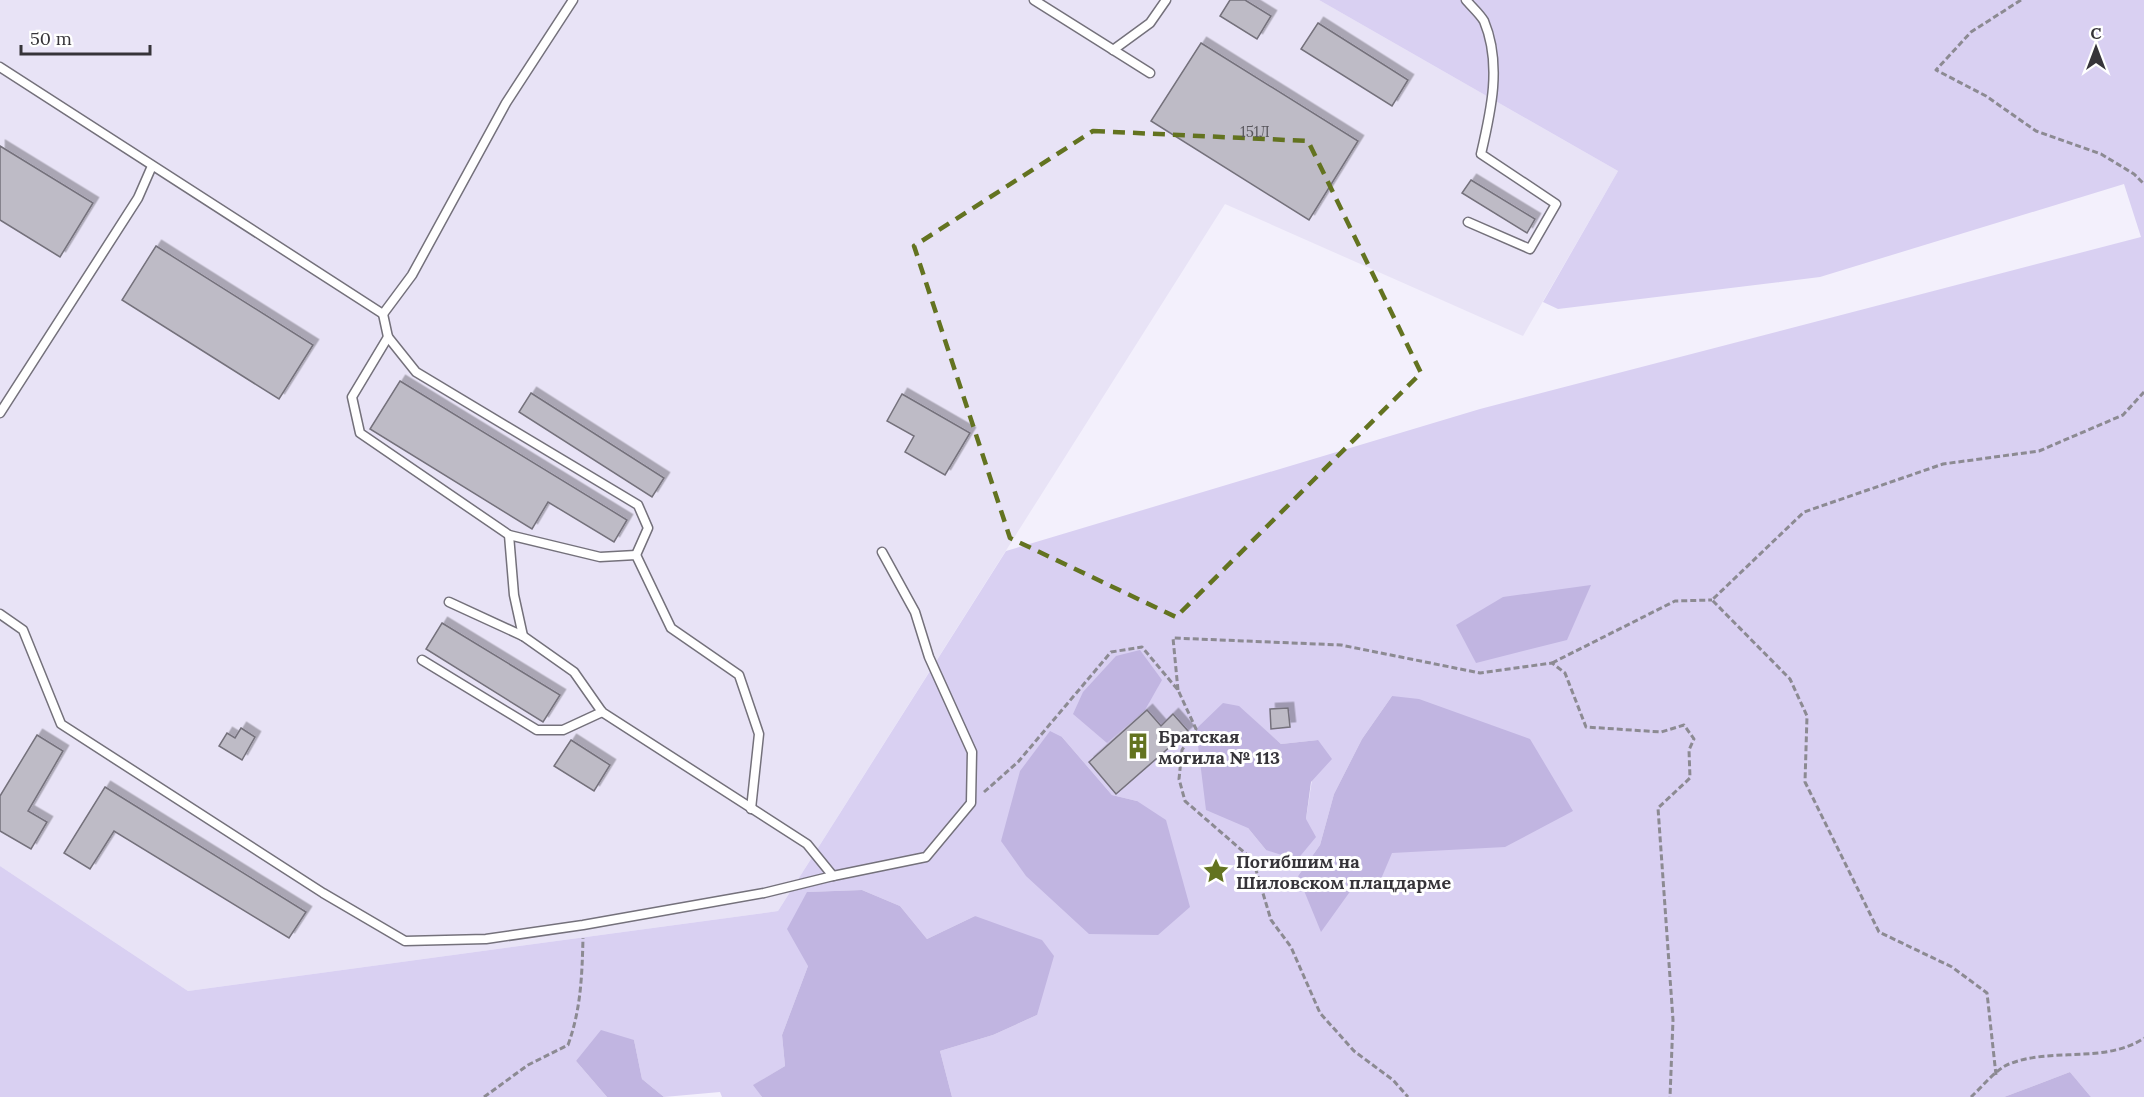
<svg xmlns="http://www.w3.org/2000/svg" width="2144" height="1097" font-family="Lora,serif">
<defs>
<filter id="shadow"><feDropShadow dx="5.5" dy="-5.5" stdDeviation="0" flood-color="#0004"/></filter>
</defs>
<rect width="100%" height="100%" fill="#f3f0fc"/>
<path fill="#e8e3f6" d="M0,0H1319L1618,171L1523,336L1225,204L778,911L188,991L0,866Z"/>
<path fill="#d9d0f2" fill-rule="evenodd" d="M1319,0H2144V1097H2091L2070,1072L2004,1097H952L940,1051L993,1035L1037,1015L975,916L927,939L900,906L862,890L807,892L808,966L782,1035L785,1066L754,1085L762,1097H722L720,1092L664,1097L642,1079L634,1040L576,1061L607,1097H0V866L188,991L778,911L1006,551L1480,409L2141,237L2124,184L1820,277L1558,309L1543,302L1618,171ZM1392,696L1391,853L1376,891L1298,876L1320,845L1334,794L1362,739ZM1239,707L1281,744L1318,740L1306,819L1266,850L1248,828ZM1062,737L1112,795L1137,801L1001,841Z"/>
<g fill="#c1b5e1">
<path d="M1591,585L1567,640L1476,663L1456,625L1503,597Z"/>
<path d="M1140,650L1162,680L1145,710L1107,743L1073,714L1083,692L1116,656Z"/>
<path d="M1392,696L1419,699L1530,739L1573,811L1505,847L1392,853L1376,891L1354,886L1321,932L1298,876L1320,845L1334,794L1362,739Z"/>
<path d="M1223,703L1239,706L1281,744L1318,740L1332,759L1311,782L1306,819L1316,837L1297,860L1266,850L1248,828L1206,810L1196,729Z"/>
<path d="M1050,731L1062,737L1112,795L1137,801L1166,820L1190,907L1158,935L1089,934L1026,876L1001,841L1020,771Z"/>
<path d="M862,890L900,906L927,939L975,916L1042,940L1054,956L1037,1015L993,1035L940,1051L952,1097H762L753,1085L785,1066L782,1035L808,966L787,929L807,892Z"/>
<path d="M601,1030L634,1040L642,1079L664,1097H607L576,1061Z"/>
<path d="M2070,1072L2091,1097H2004Z"/>
</g>
<g fill="#bebbc6" stroke="#74717b" stroke-width="1.5" filter="url(#shadow)">
<path d="M1230,0H1245L1271,16L1257,39L1220,16Z"/>
<path d="M1318,23L1408,80L1392,106L1301,49Z"/>
<path d="M1201,43L1358,141L1309,220L1151,121Z"/>
<path d="M0,146L93,203L60,257L0,220Z"/>
<path d="M1471,180L1535,219L1527,233L1462,193Z"/>
<path d="M156,246L313,345L279,399L122,300Z"/>
<path d="M400,381L627,520L614,542L548,502L532,529L370,429Z"/>
<path d="M531,393L664,478L652,497L519,412Z"/>
<path d="M902,394L970,433L945,475L905,452L914,436L887,421Z"/>
<path d="M442,623L560,695L543,722L426,649Z"/>
<path d="M1288,708L1290,727L1271,729L1270,709Z"/>
<path d="M1147,710L1161,726L1173,714L1188,731L1116,794L1089,762Z"/>
<path d="M241,728L255,737L242,760L219,746L227,733L235,738Z"/>
<path d="M37,735L63,751L28,811L47,822L31,849L0,831V796Z"/>
<path d="M571,740L610,765L594,791L554,766Z"/>
<path d="M105,787L306,912L289,938L114,831L90,869L64,853Z"/>
</g>
<g fill="none" stroke-linecap="round" stroke-linejoin="round">
<g stroke="#74717b" stroke-width="11">
<g id="service">
<path d="M1034,0L1150,73"/>
<path d="M1466,0C1471,6 1480,14 1484,21C1502,64 1491,111 1481,154L1556,204L1530,249L1468,222"/>
<path d="M1113,50L1150,23L1166,0"/>
<path d="M0,67L383,314L412,275L506,103L573,0"/>
<path d="M383,314L388,337L352,397L360,433L509,535L514,595L523,636"/>
<path d="M388,337L416,372L638,505L648,528L636,555"/>
<path d="M0,413L138,198L152,166"/>
<path d="M509,535L600,557L636,555L671,628L739,675L759,734L751,809"/>
<path d="M0,614L23,630L61,724L323,893L405,941L486,939L583,925L764,893L833,876L807,844L602,712L574,672L523,636L449,602"/>
<path d="M422,660L537,730H563L602,712"/>
<path d="M833,876L926,857L971,803L972,752L929,657L915,612L882,552"/>
</g>
</g>
<g stroke="#8c8a92" stroke-width="3" stroke-dasharray="6 3" stroke-linecap="butt">
<path d="M2021,0L1971,32L1936,70L1986,96L2036,131L2101,154L2134,174L2144,184"/>
<path d="M1552,663L1675,601L1712,600"/>
<path d="M1178,690L1173,638L1341,645L1480,673L1552,663L1565,673L1586,727L1661,732L1684,725L1694,739L1689,750L1690,778L1658,808L1673,1020L1670,1097"/>
<path d="M984,792L1018,762L1111,652L1142,647L1178,690L1196,729L1182,750L1179,779L1185,801L1253,860L1271,920L1291,947L1320,1013L1354,1051L1393,1080L1408,1097"/>
<path d="M1996,1075L1987,993L1952,967L1879,932L1805,782L1807,716L1790,679L1712,600L1804,512L1943,464L2039,451L2123,415L2144,392"/>
<path d="M484,1097L528,1065L568,1045C581,1009 582,976 583,938"/>
<path d="M1971,1097C1982,1087 1996,1069 2009,1064C2051,1047 2106,1064 2144,1038"/>
</g>
<use href="#service" stroke="#fff" stroke-width="8"/>
</g>
<path fill="none" stroke="#637320" stroke-width="4.5" stroke-dasharray="12 8" stroke-linejoin="round" d="M1093,131L1308,141L1421,373L1176,617L1010,538L914,246Z"/>
<defs>
<g id="building-bare" transform="scale(2.07)"><path d="M-4-6H4V6H1V3H-1V6H-4ZM-2.5-4.3h1.7v1.8h-1.7ZM.8-4.3h1.7v1.8H.8ZM-2.5-1h1.7V.8h-1.7ZM.8-1h1.7V.8H.8Z" fill="#637320" stroke="#fff" stroke-width="2.5" paint-order="stroke"/></g>
<g id="sight-bare" transform="scale(2.07)"><path d="M0-6L1.8-2.2L6-1.7L2.9 1.2L3.7 5.4L0 3.3L-3.7 5.4L-2.9 1.2L-6-1.7L-1.8-2.2Z" fill="#637320" stroke="#fff" stroke-width="2.5" paint-order="stroke"/></g>
</defs>
<g fill-rule="evenodd">
<use href="#building-bare" x="1138" y="746"/>
<use href="#sight-bare" x="1216" y="871"/>
</g>
<g text-anchor="middle" dominant-baseline="central" stroke-width="6" stroke-linejoin="round" paint-order="stroke">
<g font-size="15" fill="#58565c">
<text x="1255" y="131">151Л</text>
</g>
<g font-size="18" font-weight="bold" fill="#363439" stroke="#fff" text-anchor="start">
<text x="1158" y="736">Братская<tspan x="1158" dy="21">могила № 113</tspan></text>
<text x="1236" y="861">Погибшим на<tspan x="1236" dy="21">Шиловском плацдарме</tspan></text>
</g>
</g>
<g transform="translate(2096 48)" stroke="#ffffff" stroke-width="4.5" paint-order="stroke">
<path d="M0-4.5L10 22L0 15L-10 22Z" fill="#363439"/>
<text y="-9" font-size="16" font-weight="bold" text-anchor="middle" fill="#363439">С</text>
</g>
<path d="M21 45v9h129v-9" fill="none" stroke="#363439" stroke-width="3"/>
<text x="30" y="45" font-size="18" fill="#363439" stroke="#ffffff" stroke-width="4.5" paint-order="stroke">50 m</text>
</svg>
